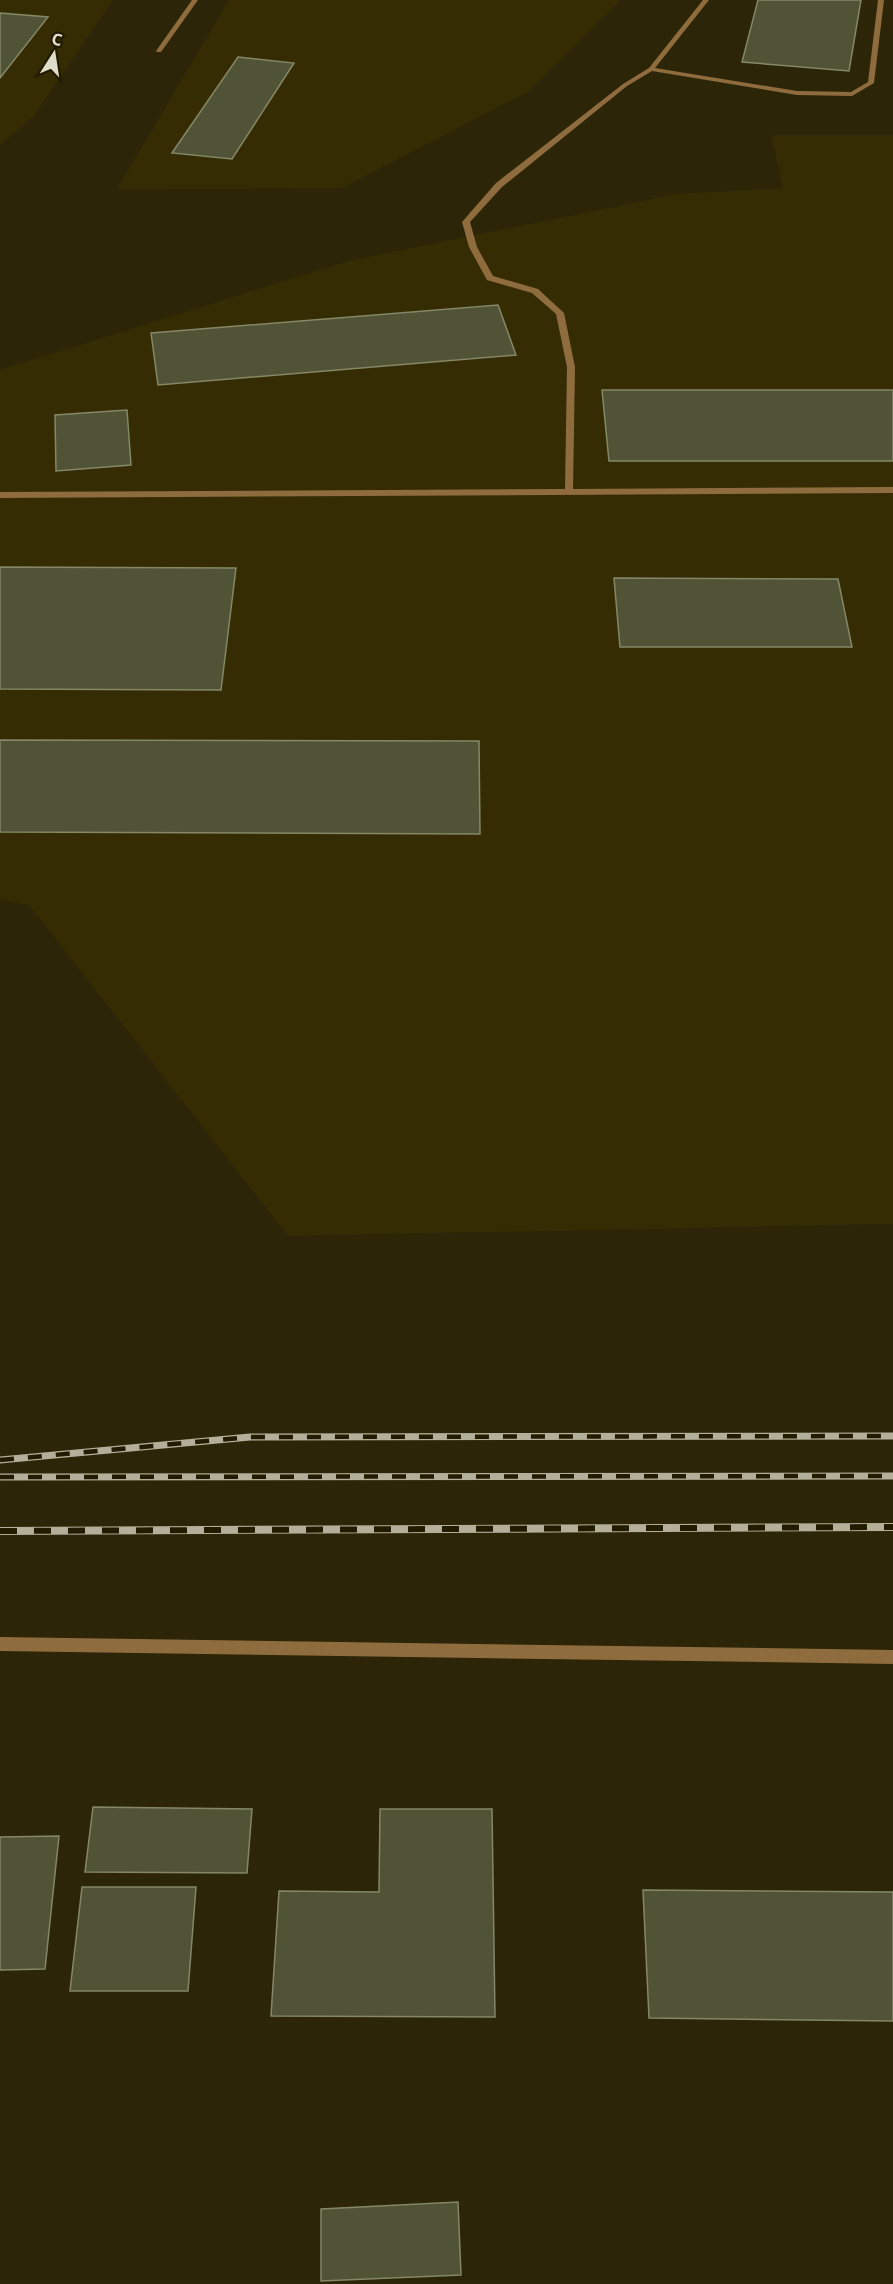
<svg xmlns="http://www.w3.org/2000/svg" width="893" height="2284" font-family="'Noto Sans',sans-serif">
<rect width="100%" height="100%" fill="#2d2507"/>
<g fill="#362c04">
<path d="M0,0H113L33,117L0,145Z"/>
<path d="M229,0H621L529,91L342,188L117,189Z"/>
<path d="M771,135H893V1224L288,1236L29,905L0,900V370L348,261L677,194L783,188Z"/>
</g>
<g fill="#505335" stroke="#848867" stroke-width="1.5">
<path d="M758,0H861L849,71L742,62Z"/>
<path d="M0,13L48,17L0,78Z"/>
<path d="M238,57L294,63L232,159L172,153Z"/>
<path d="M498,305L516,355L158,385L151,333Z"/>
<path d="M602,390H893V461H609Z"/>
<path d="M127,410L131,465L56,471L55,415Z"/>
<path d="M0,567L236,568L221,690L0,689Z"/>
<path d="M614,578L838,579L852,647H620Z"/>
<path d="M0,740L479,741L480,834L0,832Z"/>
<path d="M93,1807L252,1809L247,1873L85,1872Z"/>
<path d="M380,1809H492L495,2017L271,2016L279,1891L379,1892Z"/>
<path d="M59,1836L45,1969L0,1970V1837Z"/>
<path d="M82,1887H196L188,1991H70Z"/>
<path d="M643,1890L893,1892V2021L649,2018Z"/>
<path d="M458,2202L461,2275L321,2281V2209Z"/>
</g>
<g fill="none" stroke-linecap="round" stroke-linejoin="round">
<path fill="#8f6c3e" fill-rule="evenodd" d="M703,0H709L655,68L797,91L851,92L868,82L878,0H884L874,83L852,96L797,95L652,71L627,86L502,187L470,222L477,247L493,276L538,289L564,313L575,367L573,489L893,487V493L0,498V492L565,489L567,367L556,314L532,293L487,280L469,247L462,222L496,183L623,84L649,68Z"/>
<g fill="#8f6c3e" fill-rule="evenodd">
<path d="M192,0H198L161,52H157L156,51Z"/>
<path d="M0,1637L893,1650V1664L0,1651Z"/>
</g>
<g stroke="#b4af9a" stroke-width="7">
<g id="rail-far1">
<path d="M0,1460L250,1437L893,1436"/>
<path d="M0,1477L893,1476"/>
</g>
</g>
<g stroke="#b4af9a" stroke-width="8">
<path id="rail" d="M0,1531L893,1527"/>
</g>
<use href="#rail-far1" stroke="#231b00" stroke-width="4.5" stroke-dasharray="14" stroke-linecap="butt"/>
<use href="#rail" stroke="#231b00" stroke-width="6" stroke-dasharray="17" stroke-linecap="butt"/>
</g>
<g transform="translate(54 54) rotate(12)" stroke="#231b00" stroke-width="4.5" paint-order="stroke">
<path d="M0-4.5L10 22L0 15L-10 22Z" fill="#e1ddcb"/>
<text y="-9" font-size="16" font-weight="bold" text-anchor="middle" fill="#e1ddcb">С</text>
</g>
</svg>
